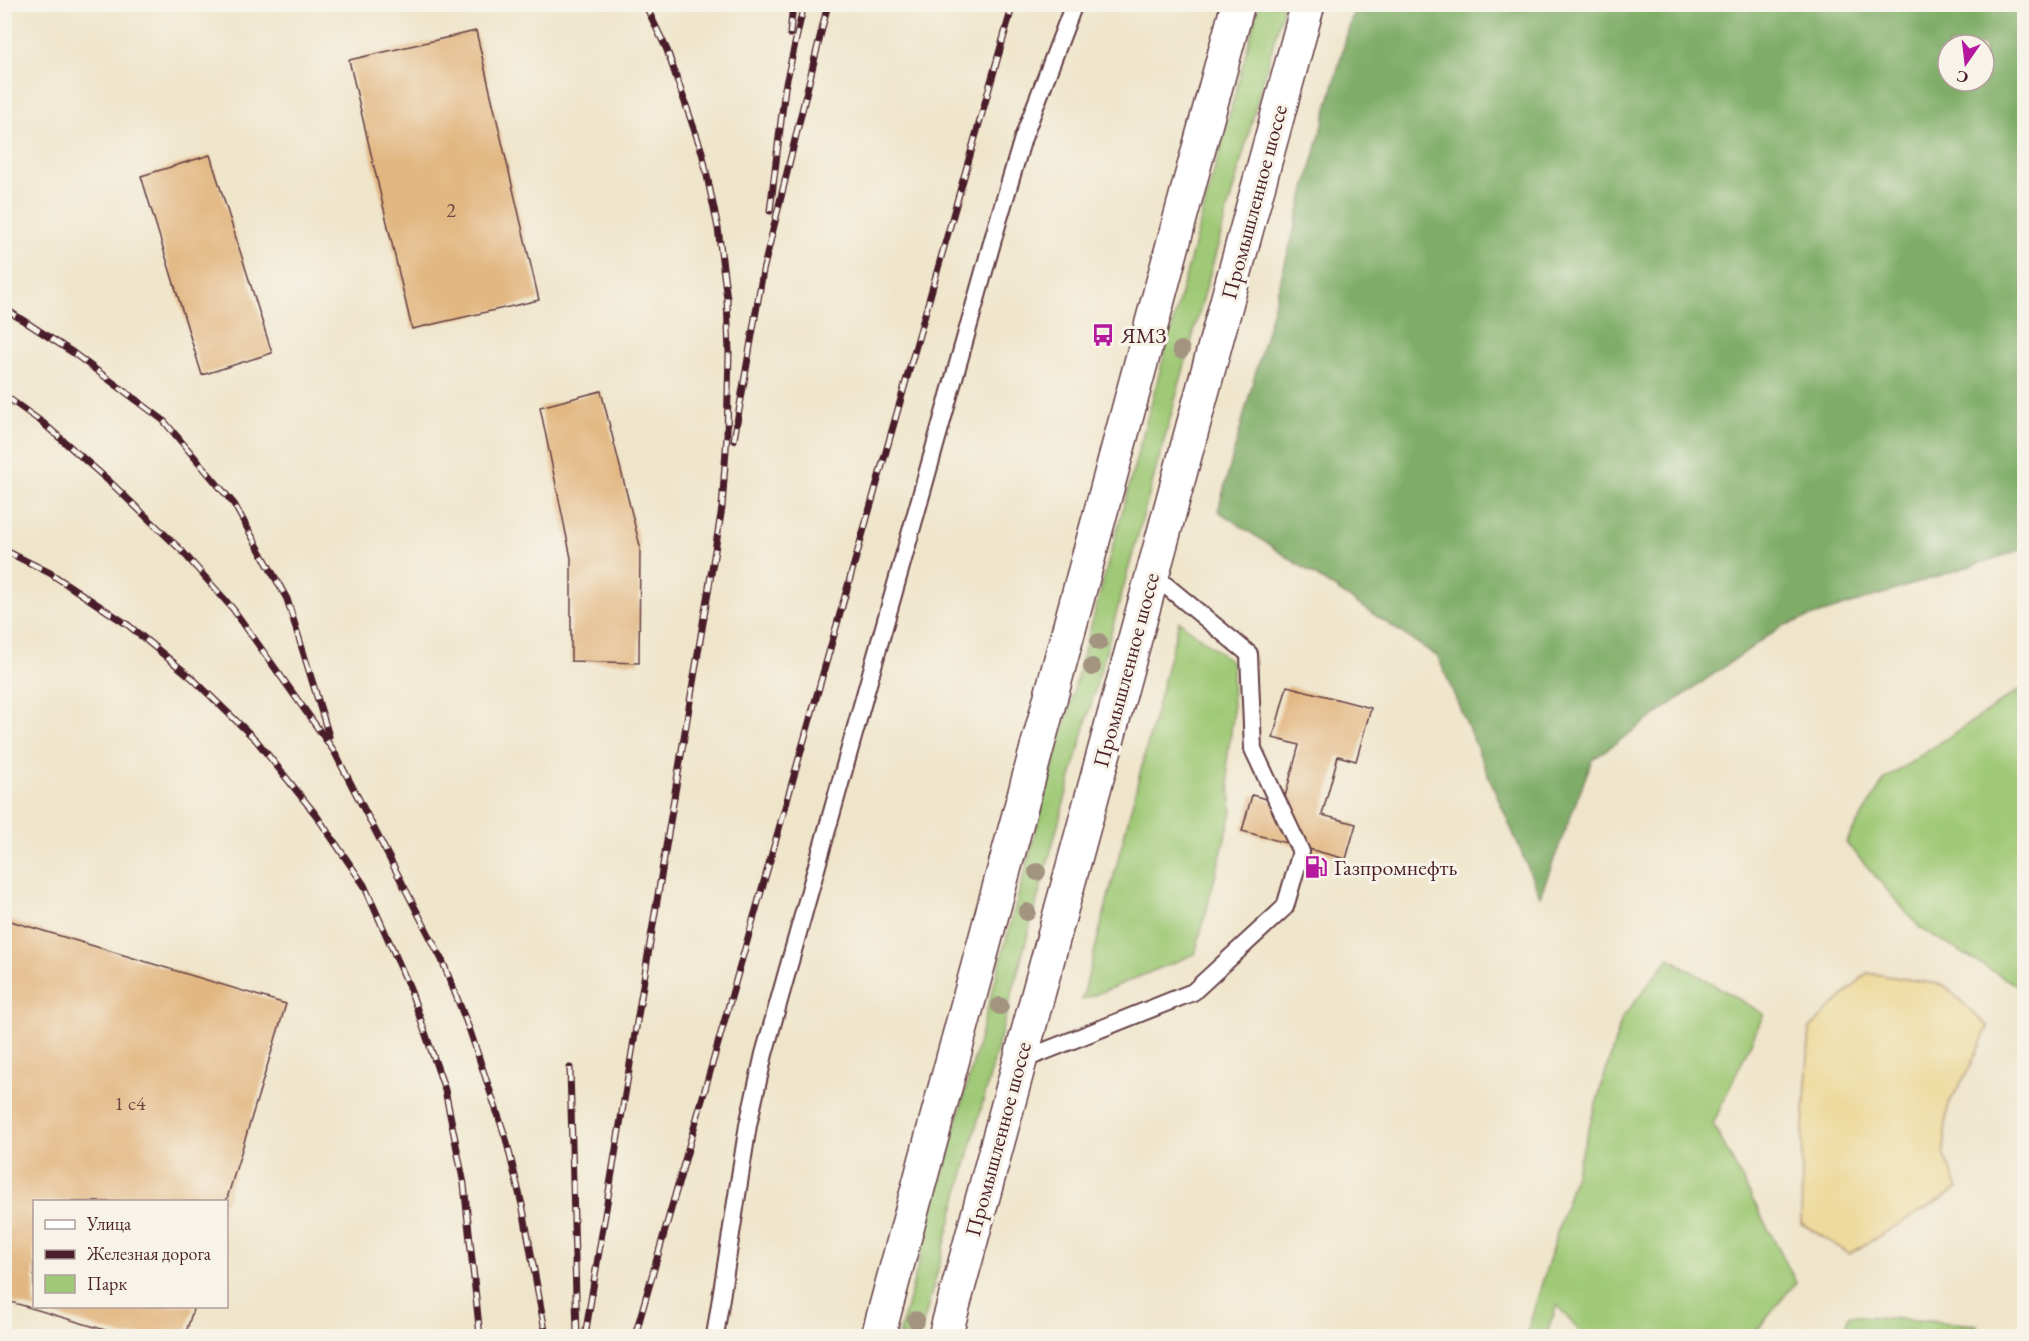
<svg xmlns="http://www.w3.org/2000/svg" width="2029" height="1341" font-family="'EB Garamond',serif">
<rect width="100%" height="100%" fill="#f7f3e8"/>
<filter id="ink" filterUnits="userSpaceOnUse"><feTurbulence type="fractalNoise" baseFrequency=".0167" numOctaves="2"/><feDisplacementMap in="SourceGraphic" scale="12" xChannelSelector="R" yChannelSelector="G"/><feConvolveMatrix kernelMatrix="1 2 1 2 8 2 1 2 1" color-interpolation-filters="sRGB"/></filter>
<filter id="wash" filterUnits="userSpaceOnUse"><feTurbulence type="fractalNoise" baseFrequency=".008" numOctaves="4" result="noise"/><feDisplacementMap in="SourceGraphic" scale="24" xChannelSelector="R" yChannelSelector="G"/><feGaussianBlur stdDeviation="1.35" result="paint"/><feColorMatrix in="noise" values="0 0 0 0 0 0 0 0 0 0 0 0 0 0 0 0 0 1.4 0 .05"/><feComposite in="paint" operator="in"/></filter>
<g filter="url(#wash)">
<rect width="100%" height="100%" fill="#efe5cb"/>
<g fill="#9fc976" stroke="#747450" stroke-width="1.5">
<path d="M1259,5H1284L1032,919L920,1336H899Z"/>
<path d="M1179,621L1232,662L1233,716L1227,762L1232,812L1195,954L1082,1000Z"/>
<path d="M2024,687V990L1920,928L1846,842L1884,780Z"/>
<path d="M1669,958L1764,1014L1713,1124L1796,1282L1754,1334L1733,1336H1583L1557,1305L1546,1336H1526L1622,1018Z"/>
<path d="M1849,1315L1978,1325V1336H1842Z"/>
</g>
<path fill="#7fad67" stroke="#646649" stroke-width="1.5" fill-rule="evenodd" d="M1355,5H2024V549L1782,626L1592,760L1540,896L1438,657L1218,511ZM1948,45H1984V81H1948Z"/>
<path fill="#eeda9e" stroke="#9c7c64" stroke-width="1.5" d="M1867,973L1944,985L1988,1027L1969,1069L1947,1107L1944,1153L1958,1189L1849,1254L1801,1223L1803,1127L1810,1028Z"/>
<g id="blocks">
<g fill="#e2b782">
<path d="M476,31L539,300L412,329L349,60Z"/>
<path d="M210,155L272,353L202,375L141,176Z"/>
<path d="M601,391L640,546L639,663L571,661V558L540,407Z"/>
<path d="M1287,686L1371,708L1356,761L1338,756L1322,815L1356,824L1346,859L1242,831L1252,795L1283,804L1299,745L1273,738Z"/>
<path d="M4,919L286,1004L226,1202H34V1306H194L185,1336H125L4,1300Z"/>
</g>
</g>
</g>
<g filter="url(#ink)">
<use href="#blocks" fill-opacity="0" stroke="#633d43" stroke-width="1.5"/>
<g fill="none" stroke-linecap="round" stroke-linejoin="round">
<g stroke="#633d43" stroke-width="20">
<g id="lane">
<path d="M1020,1061L1193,992L1285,907L1301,852L1253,749L1249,654L1152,574"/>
<path d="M715,1336L748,1125L764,1054L997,225L1023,138L1074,4"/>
</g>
</g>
<g stroke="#633d43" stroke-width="36">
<g id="secondary">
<path d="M878,1336L1238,4"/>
<path d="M945,1336L1308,4"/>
</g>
</g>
<use href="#lane" stroke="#fff" stroke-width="16"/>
<use href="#secondary" stroke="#fff" stroke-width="33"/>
<g stroke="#4a1f2b" stroke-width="7">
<g id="rail">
<path d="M790,34L793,4"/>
<path d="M770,211L785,88L804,4"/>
<path d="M4,308L72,352L163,420L234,504L287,599L329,736"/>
<path d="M4,395L43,423L110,482L181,550L233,609L334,751L442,960L470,1031L506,1139L523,1209L546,1336"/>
<path d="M734,440L763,271L828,4"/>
<path d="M4,550L50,573L128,625L192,678L256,740L316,815L364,885L409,986L445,1090L464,1184L480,1336"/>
<path d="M570,1068L577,1336"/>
<path d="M585,1336L722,508L727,435L729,352L727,299L718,228L702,152L667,50L645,4"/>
<path d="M635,1336L1013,4"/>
</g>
</g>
<use href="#rail" stroke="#f7f3e8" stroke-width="4.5" stroke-dasharray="14" stroke-linecap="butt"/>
</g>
<g fill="#a39480">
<circle cx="1181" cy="350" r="9"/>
<circle cx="1099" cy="642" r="9"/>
<circle cx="1092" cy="667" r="9"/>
<circle cx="1037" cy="872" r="9"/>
<circle cx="1027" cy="912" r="9"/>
<circle cx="1000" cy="1006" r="9"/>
<circle cx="916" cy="1320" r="9"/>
</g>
</g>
<defs>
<g id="bus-bare" transform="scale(1.8)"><path d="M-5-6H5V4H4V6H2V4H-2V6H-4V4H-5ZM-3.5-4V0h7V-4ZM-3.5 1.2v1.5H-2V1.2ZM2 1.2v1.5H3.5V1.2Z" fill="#b5179e" stroke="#f7f3e8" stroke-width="2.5" paint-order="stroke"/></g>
<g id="fuel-bare" transform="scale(1.8)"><path d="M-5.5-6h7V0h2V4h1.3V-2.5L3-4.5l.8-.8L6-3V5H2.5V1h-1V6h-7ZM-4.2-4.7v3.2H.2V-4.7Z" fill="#b5179e" stroke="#f7f3e8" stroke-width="2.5" paint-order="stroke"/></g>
</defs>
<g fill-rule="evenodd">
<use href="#bus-bare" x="1103" y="335"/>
<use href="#fuel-bare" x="1316" y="867"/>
</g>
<g text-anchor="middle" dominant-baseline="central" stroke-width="6" stroke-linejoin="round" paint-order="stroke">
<g font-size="20" fill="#704541">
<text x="451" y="210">2</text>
<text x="130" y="1103">1 с4</text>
</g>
<g font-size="22" fill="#4a1f2b" stroke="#f7f3e8">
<text transform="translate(1254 202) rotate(-75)">Промышленное шоссе</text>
<text transform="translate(1126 670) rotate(-75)">Промышленное шоссе</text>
<text transform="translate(998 1139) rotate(-75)">Промышленное шоссе</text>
</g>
<g font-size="22" fill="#4a1f2b" stroke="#f7f3e8" text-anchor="start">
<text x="1121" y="335">ЯМЗ</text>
<text x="1334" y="867">Газпромнефть</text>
</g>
</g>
<rect width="2029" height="1341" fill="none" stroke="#f7f3e8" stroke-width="24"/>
<rect x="33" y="1200" width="195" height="108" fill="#f7f3e8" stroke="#b29e9c" stroke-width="1.5"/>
<rect x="45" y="1220" width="30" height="9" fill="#ffffff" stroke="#b29e9c" stroke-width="1.5"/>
<text x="87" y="1230" font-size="18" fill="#4a1f2b">Улица</text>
<rect x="45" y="1250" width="30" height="9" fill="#4a1f2b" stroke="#b29e9c" stroke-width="1.5"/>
<text x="87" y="1260" font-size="18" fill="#4a1f2b">Железная дорога</text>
<rect x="45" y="1275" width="30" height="18" fill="#9fc976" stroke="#b29e9c" stroke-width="1.5"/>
<text x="87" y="1290" font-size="18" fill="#4a1f2b">Парк</text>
<g transform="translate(1966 63) rotate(194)"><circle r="28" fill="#f7f3e8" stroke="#b29e9c" stroke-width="1.5"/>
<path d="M0-4.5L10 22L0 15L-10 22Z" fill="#b5179e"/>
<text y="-9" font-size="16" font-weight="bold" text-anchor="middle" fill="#4a1f2b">С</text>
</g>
</svg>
